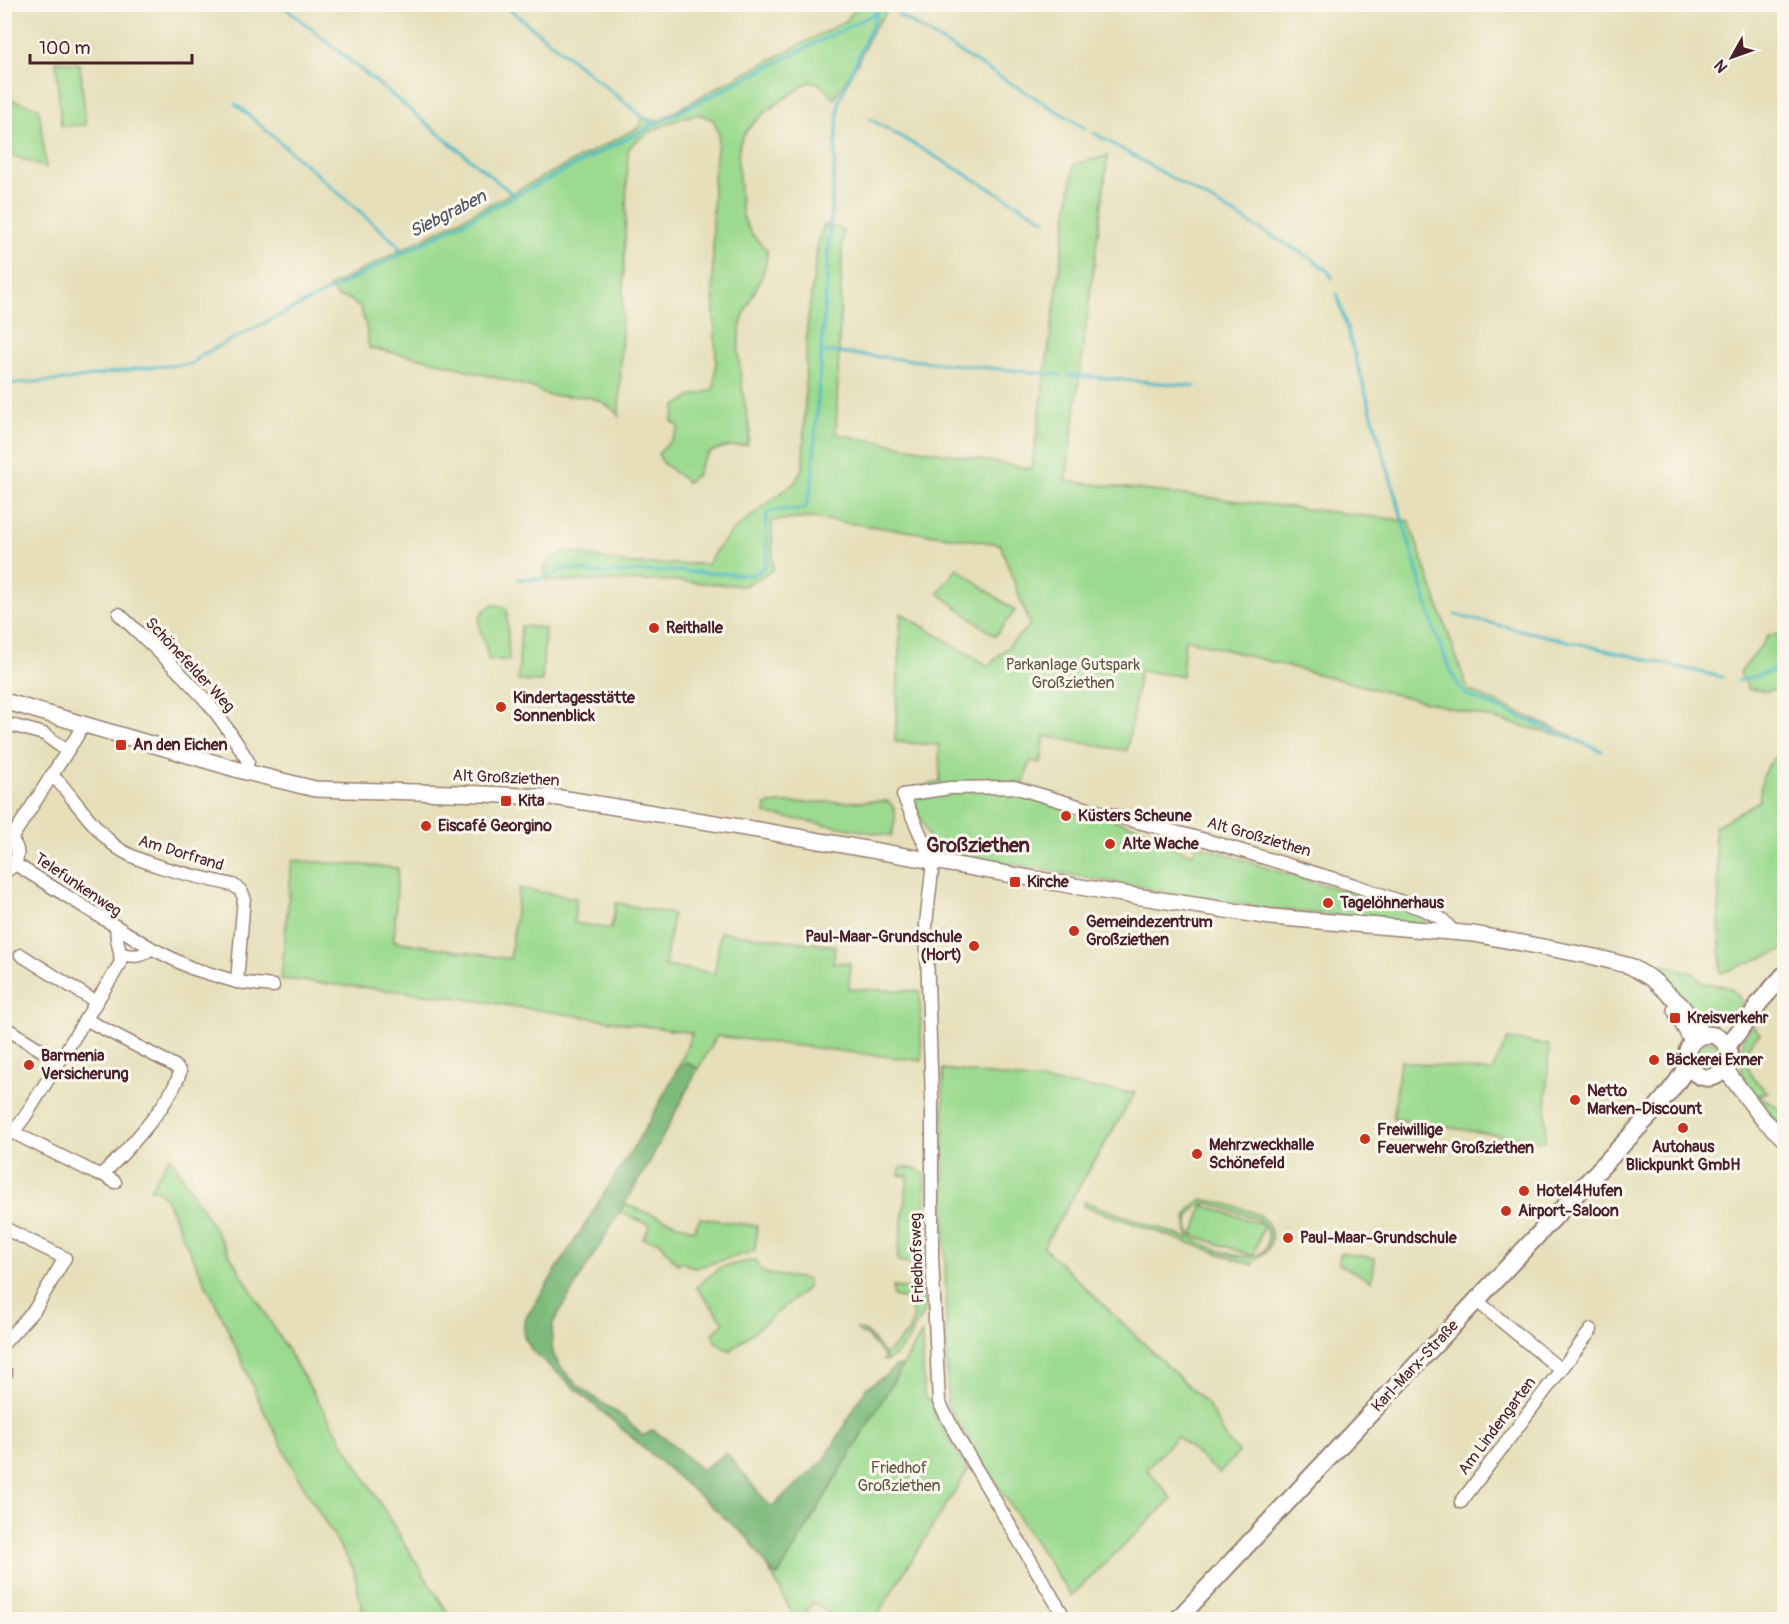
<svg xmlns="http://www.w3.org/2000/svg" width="1789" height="1624" font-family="Pangolin,sans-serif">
<rect width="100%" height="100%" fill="#fbf7ec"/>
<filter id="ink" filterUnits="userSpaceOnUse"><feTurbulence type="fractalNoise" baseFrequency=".0167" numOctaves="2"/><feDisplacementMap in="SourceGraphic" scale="12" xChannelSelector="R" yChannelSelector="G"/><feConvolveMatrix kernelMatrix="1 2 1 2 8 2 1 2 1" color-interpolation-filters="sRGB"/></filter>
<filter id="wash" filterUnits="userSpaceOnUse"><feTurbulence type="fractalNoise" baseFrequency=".008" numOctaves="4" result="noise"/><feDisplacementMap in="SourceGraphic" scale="24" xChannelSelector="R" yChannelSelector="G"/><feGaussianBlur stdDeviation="1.35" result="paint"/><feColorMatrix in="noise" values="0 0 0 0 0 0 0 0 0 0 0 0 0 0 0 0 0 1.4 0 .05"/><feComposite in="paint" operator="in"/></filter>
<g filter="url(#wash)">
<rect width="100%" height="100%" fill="#e6dfba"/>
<g fill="#9cda8f" stroke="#737c5d" stroke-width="1.5" fill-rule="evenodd">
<path d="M858,5H892L873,29L858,62L834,99L824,87L816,82H809C790,96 747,120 740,143C736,157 739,175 740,190C741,219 745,230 767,250C768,278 744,302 740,330C735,361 745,401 750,432L747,445C724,446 703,447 698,474L687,482L664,464L658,454L674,437L679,427L672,421L676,406L692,396L712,390L715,383L716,356L713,288V181L719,134L714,121C711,119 705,116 701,115C687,113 644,133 634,143C631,145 630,148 628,151L619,416C600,393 579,396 552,396C547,396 540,391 534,388L426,359L369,348L366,327L361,309L349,299L338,297L329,287L640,127L642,117L652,120H660L718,87L846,21Z"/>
<path d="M56,61L80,64L86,125L61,126Z"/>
<path d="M5,98L39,108L46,168L5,153Z"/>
<path d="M1108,156L1066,481L1409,521L1468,690L1574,737L1562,736L1378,690L1185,639L1182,676L1140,671L1127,751L1044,736L1041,763L1030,761L1024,782L1030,797L1175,837L1172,847L1193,854L1197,844C1235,858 1273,870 1312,882C1333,888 1414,906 1426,919L1422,924L1269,909L1204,899L934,850L908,789L940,782L939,745L895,742L901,613L988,666L1030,625L1000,544L812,518L772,521L773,570L744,586L676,581H547L545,568L550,561L566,551L629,564H708L716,550L735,529L795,482L803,467L807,327L818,242L824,225L843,229L836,434L1032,469L1074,164Z"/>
<path d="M957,568L1015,611L995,636L938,593Z"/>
<path d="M493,605L502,606L507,610L509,660H488C488,641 465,617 493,605Z"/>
<path d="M521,626L545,628L542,682L518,681Z"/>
<path d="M1784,634V688L1768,691L1748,689L1740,673L1769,635Z"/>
<path d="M1784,752V950L1721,973L1718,873L1714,827L1759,801C1762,778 1762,764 1784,752Z"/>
<path d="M887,801C900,808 895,824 891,836L765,814L766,805L779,803Z"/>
<path d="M292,860L398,868L394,941L510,959L519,888L576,898L574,923L611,929L616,903L673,914L665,966L715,973L720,932L835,946L833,963H850L849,989L920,991L922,1061L717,1036L698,1069L687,1062L679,1066L692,1033L445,996L281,979Z"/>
<path d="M1642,958L1692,973L1704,983L1724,986L1731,989L1744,1002L1726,1020L1708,1015L1698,1016L1659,973L1641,962Z"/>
<path d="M1753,1026L1760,1034C1735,1051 1748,1077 1768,1092L1758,1095L1784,1112V1132L1741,1086L1743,1038Z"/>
<path d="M1508,1039L1549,1045L1545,1142L1393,1119L1400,1061L1491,1072Z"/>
<path d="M1709,1041L1714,1043L1722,1050L1721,1065L1704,1071L1693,1058L1699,1044Z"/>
<path d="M943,1069L1135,1093L1043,1247L1208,1405L1228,1441L1239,1452L1219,1474L1177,1436L1147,1469L1172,1499L1071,1596L981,1461L947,1405Z"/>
<path d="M170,1156L412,1556L452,1619H367C358,1604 358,1585 353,1568L299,1479L261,1405L225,1323L190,1252L166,1199L158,1190L150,1189Z"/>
<path d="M902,1167L917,1169L925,1175L927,1266L897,1261L908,1176L899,1175L900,1168Z"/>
<path d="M1202,1200C1215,1199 1250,1210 1261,1216C1268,1222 1273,1232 1271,1241C1269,1256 1255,1255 1252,1265L1083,1206L1085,1202L1190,1239C1182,1223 1185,1208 1202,1200ZM1209,1203L1255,1218L1264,1225L1203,1205L1193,1235L1253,1256L1264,1225C1268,1232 1270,1240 1266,1248C1254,1268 1212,1248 1196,1240C1181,1226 1189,1205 1209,1203Z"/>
<path d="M624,1204L694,1230L700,1218L757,1226L755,1251L695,1268L681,1262L677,1264L659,1241L643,1239L650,1225L619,1212Z"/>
<path d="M1340,1253L1375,1258L1372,1281L1339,1264Z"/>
<path d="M756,1260L761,1270L768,1274L805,1279L808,1281V1286L803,1292L731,1350C723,1349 715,1343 712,1335L724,1322L696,1287L721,1267Z"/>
<path d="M893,1287L928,1291V1304L907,1342L895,1356L887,1361L883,1360L885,1358L865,1334L862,1335L857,1329C870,1331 877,1346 885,1355L908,1333L914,1316L907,1300L893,1296Z"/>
<path d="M922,1333L924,1395L927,1400L933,1399L934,1414L968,1470L875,1619H837L813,1602L801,1619H792V1613L770,1571L778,1576Z"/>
</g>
<path fill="#7dba7a" stroke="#646c52" stroke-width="1.5" d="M687,1062L698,1069L648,1165L553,1323C552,1333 550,1346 554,1355C563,1379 598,1400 619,1414C628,1420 635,1429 643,1436L653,1430L669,1441L701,1470L726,1453L771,1507L824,1461L866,1388L887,1374L896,1366L903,1365L778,1576L770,1571L748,1538L532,1351L524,1336V1321L648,1124L679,1066Z"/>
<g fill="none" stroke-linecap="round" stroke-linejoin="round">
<g stroke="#4cb9c6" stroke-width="3">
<path d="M281,4L514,195"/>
<path d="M503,4L653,125"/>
<path d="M898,15L1085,128"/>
<path d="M236,104L397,244L403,253"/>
<path d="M870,119L1045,220"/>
<path d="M1094,133L1312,259L1328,271L1332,278"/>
<path d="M1337,294L1435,632L1452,675L1463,691L1467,695L1602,751"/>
<path d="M821,351L1060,375"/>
<path d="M1068,375L1195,386"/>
<path d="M4,384L67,380L140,368L191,364L205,353C430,241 652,124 878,12L885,4"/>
<path d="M519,579H540L569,568L595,573L669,571L753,575L763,568L767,561L766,516L770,511L802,509L806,507L812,483L839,101L877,14"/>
<path d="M1455,615L1722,677"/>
<path d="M1738,681L1784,668"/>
</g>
</g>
</g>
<g filter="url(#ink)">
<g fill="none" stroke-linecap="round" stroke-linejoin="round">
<g stroke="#987f72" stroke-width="15">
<g id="minor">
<path d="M119,614C149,643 181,671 208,703C223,721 236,741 248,761L246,772"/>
<path d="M4,723L44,734L67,751"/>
<path d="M51,776L59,782C76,802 95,829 114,845C139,866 201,877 233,885L240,890L244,897L237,982"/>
<path d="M11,839L77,736L82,724"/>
<path d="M15,864L151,948L191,968L237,982L273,986"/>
<path d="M4,872C21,864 22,845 6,836"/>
<path d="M122,954C134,957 142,957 151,948"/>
<path d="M21,955L96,1002"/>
<path d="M4,1027L59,1061"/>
<path d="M14,1131L20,1136L97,1174H102C125,1154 173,1100 180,1072L175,1066L85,1019"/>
<path d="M4,1139L14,1131L24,1118L120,964C123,950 114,942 117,927"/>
<path d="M102,1174L115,1182"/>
<path d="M4,1228L65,1258L35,1309L4,1343"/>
<path d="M1477,1301L1561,1370"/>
<path d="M4,1371L6,1373"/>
<path d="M1461,1502L1591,1330"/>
<path d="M1066,1620L958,1438L939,1402L932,1257V1098L926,924L932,871V861L903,795L950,788L1014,787L1078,806L1209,841L1354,885L1425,910L1442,919L1454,932"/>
</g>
</g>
<g stroke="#987f72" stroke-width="18">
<g id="tertiary">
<path d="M4,701L246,772L315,789L484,794L560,798L758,830L1103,891L1271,917L1474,934L1595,957L1630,966L1652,979L1681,1005L1703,1035"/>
<path d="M1675,1010L1692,1041"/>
<path d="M1725,1069L1762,1118L1784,1139"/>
</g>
</g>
<g stroke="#987f72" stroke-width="20">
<g id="secondary">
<path d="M1727,1046L1753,1014L1759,1003L1784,975"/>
<path d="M1177,1620L1653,1112C1663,1099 1676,1086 1684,1071C1688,1062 1684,1053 1690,1045C1693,1039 1699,1036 1705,1035C1711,1034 1718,1036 1722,1040C1746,1062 1706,1098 1687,1063"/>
</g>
</g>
<use href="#minor" stroke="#fff" stroke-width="12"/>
<use href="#tertiary" stroke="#fff" stroke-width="15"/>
<use href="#secondary" stroke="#fff" stroke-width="16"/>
</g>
</g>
<g fill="#c8321e" stroke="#fbf7ec" stroke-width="2">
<circle cx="654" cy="628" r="6"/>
<circle cx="501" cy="707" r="6"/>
<rect x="115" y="739" width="12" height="12" rx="3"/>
<rect x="500" y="795" width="12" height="12" rx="3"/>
<circle cx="1066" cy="816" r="6"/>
<circle cx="426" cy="826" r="6"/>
<circle cx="1110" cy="844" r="6"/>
<rect x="1009" y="876" width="12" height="12" rx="3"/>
<circle cx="1328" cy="903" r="6"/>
<circle cx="1074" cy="931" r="6"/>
<circle cx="974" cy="946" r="6"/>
<rect x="1669" y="1012" width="12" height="12" rx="3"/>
<circle cx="1654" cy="1060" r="6"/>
<circle cx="29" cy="1065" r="6"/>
<circle cx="1575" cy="1100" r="6"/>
<circle cx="1683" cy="1128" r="6"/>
<circle cx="1365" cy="1139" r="6"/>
<circle cx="1197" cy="1154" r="6"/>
<circle cx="1524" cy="1191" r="6"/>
<circle cx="1506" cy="1211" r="6"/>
<circle cx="1288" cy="1238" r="6"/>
</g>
<g text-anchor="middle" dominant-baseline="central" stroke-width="6" stroke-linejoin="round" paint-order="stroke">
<g font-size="16" font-weight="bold" fill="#4a1f2b" stroke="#fbf7ec" text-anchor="start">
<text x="666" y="628">Reithalle</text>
<text x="513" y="698">Kindertagesstätte<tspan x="513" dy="18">Sonnenblick</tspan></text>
<text x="133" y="745">An den Eichen</text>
<text x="518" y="801">Kita</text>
<text x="1078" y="816">Küsters Scheune</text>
<text x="438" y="826">Eiscafé Georgino</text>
<text x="1122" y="844">Alte Wache</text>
<text x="1027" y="882">Kirche</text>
<text x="1340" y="903">Tagelöhnerhaus</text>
<text x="1086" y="922">Gemeindezentrum<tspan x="1086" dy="18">Großziethen</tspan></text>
<text x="962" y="937" text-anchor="end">Paul-Maar-Grundschule<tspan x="962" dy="18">(Hort)</tspan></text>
<text x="1687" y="1018">Kreisverkehr</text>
<text x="41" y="1056">Barmenia<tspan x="41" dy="18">Versicherung</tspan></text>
<text x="1666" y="1060">Bäckerei Exner</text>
<text x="1587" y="1091">Netto<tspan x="1587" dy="18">Marken-Discount</tspan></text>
<text x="1377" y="1130">Freiwillige<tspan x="1377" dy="18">Feuerwehr Großziethen</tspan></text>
<text x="1209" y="1145">Mehrzweckhalle<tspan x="1209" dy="18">Schönefeld</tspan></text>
<text x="1683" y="1147" text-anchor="middle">Autohaus<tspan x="1683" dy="18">Blickpunkt GmbH</tspan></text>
<text x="1536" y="1191">Hotel4Hufen</text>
<text x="1518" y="1211">Airport-Saloon</text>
<text x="1300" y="1238">Paul-Maar-Grundschule</text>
</g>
<g font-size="16" fill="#4a1f2b" stroke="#fbf7ec">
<text transform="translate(190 665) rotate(47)">Schönefelder Weg</text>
<text transform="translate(506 778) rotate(3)">Alt Großziethen</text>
<text transform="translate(1259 837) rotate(16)">Alt Großziethen</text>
<text transform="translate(181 853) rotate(17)">Am Dorfrand</text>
<text transform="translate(78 885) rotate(34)">Telefunkenweg</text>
<text transform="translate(917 1258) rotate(-92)">Friedhofsweg</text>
<text transform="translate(1415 1366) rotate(-47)">Karl-Marx-Straße</text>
<text transform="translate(1497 1426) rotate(-53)">Am Lindengarten</text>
</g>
<g font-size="16" fill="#635749" stroke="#fbf7ec">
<text x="1073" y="665">Parkanlage Gutspark<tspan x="1073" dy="18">Großziethen</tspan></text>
<text x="899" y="1468">Friedhof<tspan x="899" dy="18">Großziethen</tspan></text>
</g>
<g font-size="18" font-style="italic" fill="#4b5561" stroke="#fbf7ec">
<text transform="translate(448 214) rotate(-27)">Siebgraben</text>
</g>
<g font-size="20" font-weight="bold" fill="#4a1f2b" stroke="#fbf7ec">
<text x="978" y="845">Großziethen</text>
</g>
</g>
<rect width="1789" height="1624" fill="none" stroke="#fbf7ec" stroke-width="24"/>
<g transform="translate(1732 57) rotate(230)" stroke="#fbf7ec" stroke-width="4.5" paint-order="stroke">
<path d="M0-4.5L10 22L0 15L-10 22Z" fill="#4a1f2b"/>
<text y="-9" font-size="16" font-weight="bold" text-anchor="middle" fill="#4a1f2b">N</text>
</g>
<path d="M30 54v9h162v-9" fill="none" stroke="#4a1f2b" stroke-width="3"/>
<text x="39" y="54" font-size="18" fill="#4a1f2b" stroke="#fbf7ec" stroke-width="4.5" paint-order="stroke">100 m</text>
</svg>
